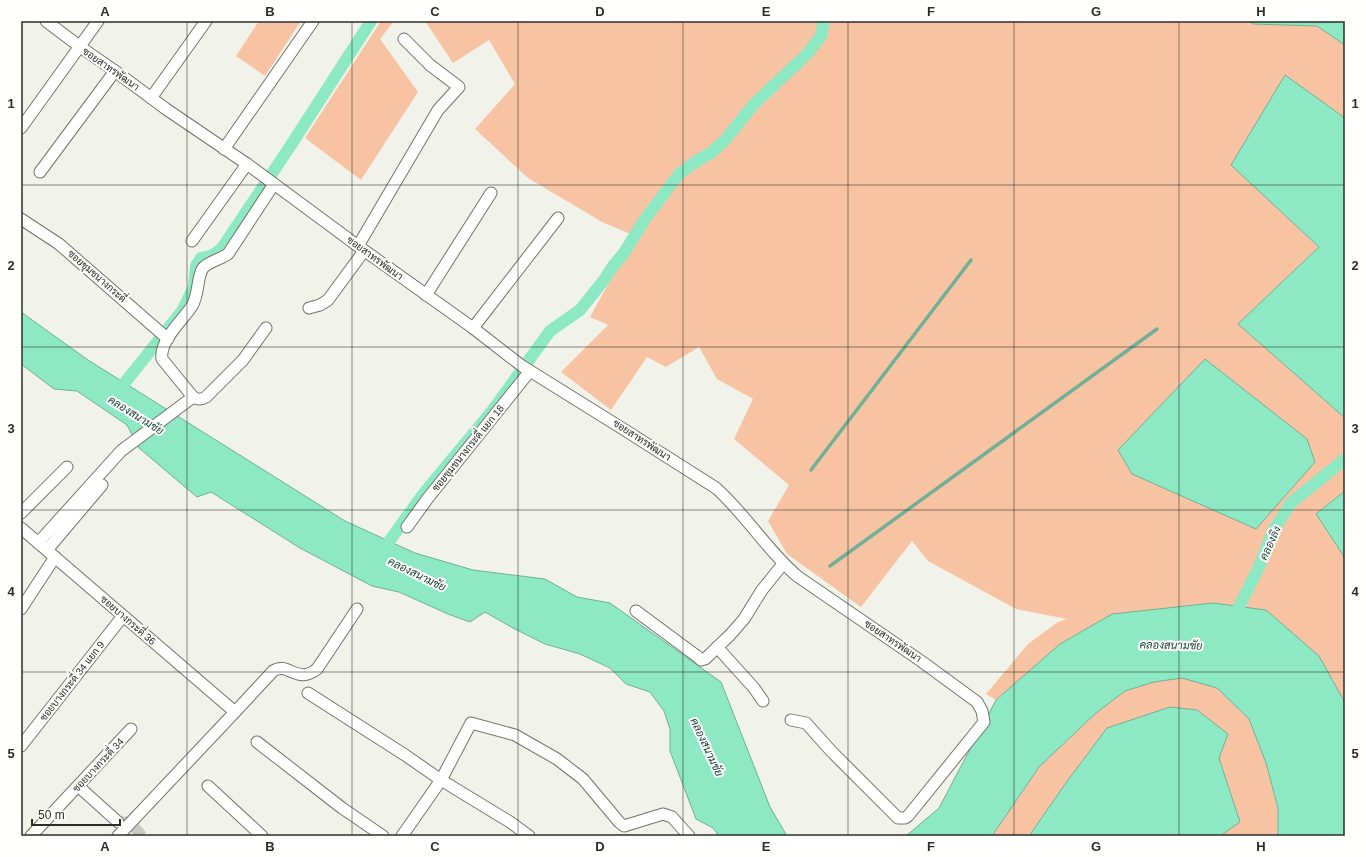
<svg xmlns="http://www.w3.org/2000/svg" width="1366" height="857" font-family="Arial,Sarabun,sans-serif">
<rect width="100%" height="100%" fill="#f1f2ea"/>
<g fill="#f8c3a3">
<path d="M259,21H301L265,76L236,56Z"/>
<path d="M381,21H394L380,39L418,92L361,180L305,138Z"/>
<path d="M425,21H1250L1253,24L1317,26L1345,45V118L1285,75L1232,165L1319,247L1238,324L1345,418V491L1316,514L1345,558V704L1319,656L1060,644L996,700L986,694L1028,644L1058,622L1067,619L1016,609L928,561L912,541L861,607L787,554L768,521L789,485L734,439L753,399L717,379L699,347L666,367L647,357L611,410L561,372L608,325L590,317L635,236L602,222L528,178L475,129L515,84L489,40L453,63Z"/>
<path d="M1182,678L1217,688L1249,719L1266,763L1278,809V836H1220L1240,822L1219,757L1107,728L1068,780L1029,836H992L1039,767L1096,713L1125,691L1154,682Z"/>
</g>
<g fill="#8de8c4" stroke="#70b096">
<path d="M1250,21H1345V45L1317,26L1253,24Z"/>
<path d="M1285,75L1345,118V418L1238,324L1319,247L1231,165Z"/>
<path d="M21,312L88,360L345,521L415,553L473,570L545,579L577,597L610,603L721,682L770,807L787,836H719L713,828L696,819L670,751V729L664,711L650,692L626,684L610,668L580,654L545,644L513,628L485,612L470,622L448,614L399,592L372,586L300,548L211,492L197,497L139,448L127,425L77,391L54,389L21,364Z"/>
<path d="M1205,359L1307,439L1315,462L1256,529L1132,474L1118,450Z"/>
<path d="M1345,491V558L1316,514Z"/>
<path d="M1213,603L1266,610L1319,656L1343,699L1345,704V836H1278V808L1266,763L1249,719L1217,688L1182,678L1154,682L1125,691L1096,713L1039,767L992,836H906L939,808L996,700L1060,644L1112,614Z"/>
<path d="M1170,707L1197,710L1228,734L1219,758L1240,822L1220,836H1029L1068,780L1107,728Z"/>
</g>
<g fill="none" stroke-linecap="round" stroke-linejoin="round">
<g stroke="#70b096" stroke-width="3.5">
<path d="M811,470L971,260"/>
<path d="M830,566L1157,329"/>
</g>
<g stroke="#8de8c4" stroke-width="12">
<path d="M115,395L182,311L194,287L196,266L201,258C210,257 215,255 222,248L289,148L371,21"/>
<path d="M380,554L424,493L492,411L550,331L580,310L604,280L613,266L624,253L645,219L679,174L695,162L712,152L726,139L753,105L807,54L821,36L824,21"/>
<path d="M1232,621L1259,567L1273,531L1291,503L1345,459"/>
</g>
<path stroke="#cacac3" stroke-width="11" stroke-dasharray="11 5.5" stroke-linecap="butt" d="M121,822H130L142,836"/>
<g stroke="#74746d" stroke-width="13">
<g id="street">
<path d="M46,21L79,46L115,71L166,109L247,164L358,246L473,328L522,366L620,427L716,488C746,515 767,550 797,576L921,661L977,702L982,711L984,722L908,816L905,818H898L831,751L806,723L791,720"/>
<path d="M151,98L206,21"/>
<path d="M21,128L98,21"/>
<path d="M224,149L313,21"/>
<path d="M40,172L115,71"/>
<path d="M21,219L59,244L168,339"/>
<path d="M192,241L247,164"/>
<path d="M358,246L438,110L459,87L430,65L404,39"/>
<path d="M426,295L491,193"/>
<path d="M309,308L320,305L328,300L364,251"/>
<path d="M473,328L558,218"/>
<path d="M193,397L162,359C159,341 183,320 192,306C199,295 197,276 203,268C208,262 221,259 228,254L274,184"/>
<path d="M21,513L67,467"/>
<path d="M407,527L428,498L530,371"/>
<path d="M21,528L235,712"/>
<path d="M38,543L121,451L193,397C198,400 201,400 206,397L243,360L266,328"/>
<path d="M47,550L102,485"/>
<path d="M21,609L55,557"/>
<path d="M636,611L698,657L701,660L705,659L730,635L744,619L762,590L783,564"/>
<path d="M717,647L754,688L763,701"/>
<path d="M308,693L405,755L441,780L510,822L529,836"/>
<path d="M257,742L342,808L383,836"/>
<path d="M21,746L123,616"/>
<path d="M78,786L118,822"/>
<path d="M208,786L262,836"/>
<path d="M31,836L131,729"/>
<path d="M118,836L235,712L273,671C288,661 297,685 317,669L357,609"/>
<path d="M402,836L441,780L471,723L515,735L557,759L583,779L619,822L624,826L663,814L672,817L689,836"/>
</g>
</g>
<use href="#street" stroke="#fff" stroke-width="11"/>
</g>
<path fill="none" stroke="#2c2c29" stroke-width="1" stroke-opacity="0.55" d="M187,21V836M352,21V836M518,21V836M683,21V836M848,21V836M1014,21V836M1179,21V836M21,185H1345M21,347H1345M21,510H1345M21,672H1345"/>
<g text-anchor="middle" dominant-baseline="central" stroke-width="4" stroke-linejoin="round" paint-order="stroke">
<g font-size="10" fill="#2c2c29" stroke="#fffffe">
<text transform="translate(111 69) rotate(35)">ซอยสาทรพัฒนา</text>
<text transform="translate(375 258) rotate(36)">ซอยสาทรพัฒนา</text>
<text transform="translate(97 276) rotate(41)">ซอยชุมชนางกระดี่</text>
<text transform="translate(642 440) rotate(33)">ซอยสาทรพัฒนา</text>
<text transform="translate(468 448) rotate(-51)">ซอยชุมชนางกระดี่ แยก 18</text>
<text transform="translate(128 620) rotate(41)">ซอยบางกระดี่ 36</text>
<text transform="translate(893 641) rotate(34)">ซอยสาทรพัฒนา</text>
<text transform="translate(72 681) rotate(-52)">ซอยบางกระดี่ 34 แยก 9</text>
<text transform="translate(98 765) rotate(-47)">ซอยบางกระดี่ 34</text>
</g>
<g font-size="11" font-style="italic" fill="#163f30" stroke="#fffffe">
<text transform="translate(136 415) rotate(32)">คลองสนามชัย</text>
<text transform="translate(1270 543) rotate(-66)">คลองลิง</text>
<text transform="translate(417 574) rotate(26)">คลองสนามชัย</text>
<text transform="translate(1171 645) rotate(1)">คลองสนามชัย</text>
<text transform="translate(707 747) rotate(65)">คลองสนามชัย</text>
</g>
</g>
<rect width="1366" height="857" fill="none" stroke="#fffffe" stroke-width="44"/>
<path d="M32 819v6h88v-6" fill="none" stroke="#2c2c29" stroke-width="2"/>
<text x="38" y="819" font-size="12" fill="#2c2c29" stroke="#fffffe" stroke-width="3" paint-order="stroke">50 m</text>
<rect x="22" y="22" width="1322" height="813" fill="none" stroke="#2c2c29" stroke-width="1.5"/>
<g font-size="13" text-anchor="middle" font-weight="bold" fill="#2c2c29">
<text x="105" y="16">A</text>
<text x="270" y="16">B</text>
<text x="435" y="16">C</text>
<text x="600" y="16">D</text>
<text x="766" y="16">E</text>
<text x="931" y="16">F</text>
<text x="1096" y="16">G</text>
<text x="1261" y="16">H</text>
<text x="11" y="108">1</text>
<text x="1355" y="108">1</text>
<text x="11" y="270">2</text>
<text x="1355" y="270">2</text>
<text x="11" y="433">3</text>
<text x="1355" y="433">3</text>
<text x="11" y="596">4</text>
<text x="1355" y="596">4</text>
<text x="11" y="758">5</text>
<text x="1355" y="758">5</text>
<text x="105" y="851">A</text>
<text x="270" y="851">B</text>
<text x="435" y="851">C</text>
<text x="600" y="851">D</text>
<text x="766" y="851">E</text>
<text x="931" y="851">F</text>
<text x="1096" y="851">G</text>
<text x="1261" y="851">H</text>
</g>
</svg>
